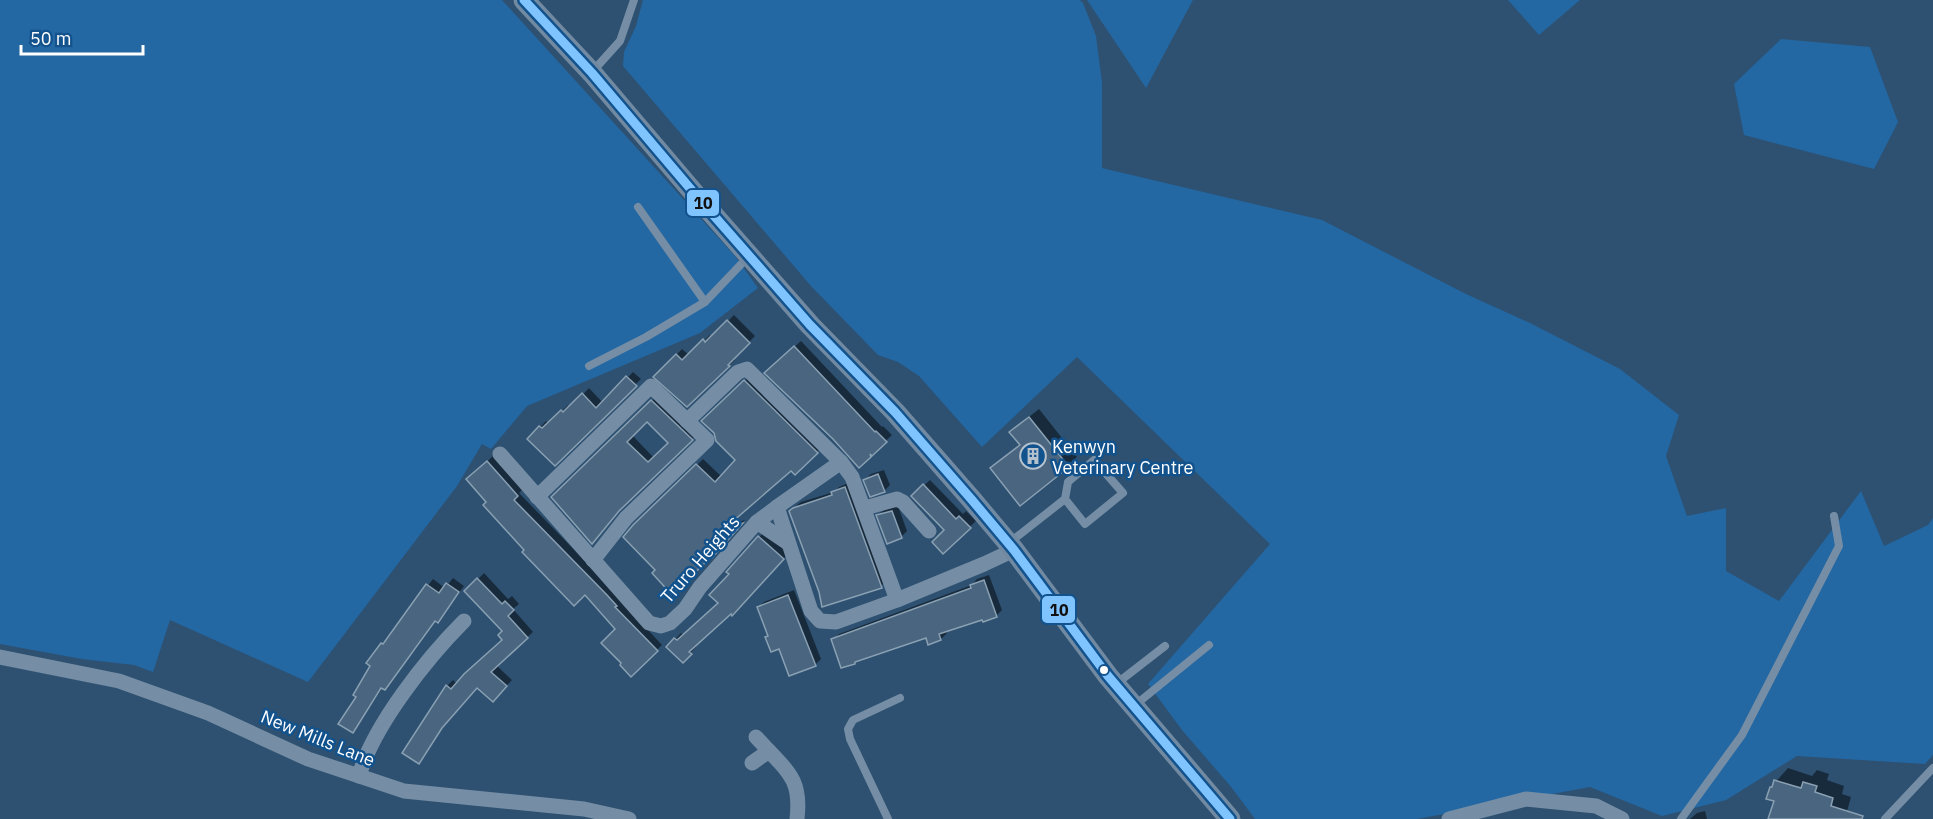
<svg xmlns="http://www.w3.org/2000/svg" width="1933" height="819" font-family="'IBM Plex Sans',sans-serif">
<rect width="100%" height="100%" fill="#2e5171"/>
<g fill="#2367a3">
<path d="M0,0H502L735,256L758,288L700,333L527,406L491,449L482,444L457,486L308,682L170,620L153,672L134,665L82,659L0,644Z"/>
<path d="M643,0H1080L1083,3L1096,36L1102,83V168L1322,220L1466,294L1530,323L1620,369L1679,415L1666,456L1687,516L1726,508V571L1779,601L1861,491L1884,546L1928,525L1933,518V755L1925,764L1797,756L1726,800L1662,816L1590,787L1417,819H1255L1232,788L1182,730L1148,684L1270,544L1077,357L982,447L919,376L898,362L878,355L811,286L623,66L624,52L636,26Z"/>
<path d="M1087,0H1193L1146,88Z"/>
<path d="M1508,0H1580L1539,35Z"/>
<path d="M1781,39L1870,47L1898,122L1874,169L1744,135L1734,84Z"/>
</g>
<g fill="#0007" fill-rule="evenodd">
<path d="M734,315L755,336L733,358L735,360L687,405L655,377L682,349L689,355L710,335L712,337Z"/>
<path d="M801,341L882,427L883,426L892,435L859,466L772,367Z"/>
<path d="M633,372L641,379L555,463L529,439L546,421L549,424L568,405L570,408L589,388L603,403Z"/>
<path d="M751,375L823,446L795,473L791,469L726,526L745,520L718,550L657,570L634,526L703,459L722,477L737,460L715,432L703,421Z"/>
<path d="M658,395L698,433L624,504L553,497ZM647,420L670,442L654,458L632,435Z"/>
<path d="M1039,409L1077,457L1020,504L1001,460L1021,444L1020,424Z"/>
<path d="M493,456L523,489L519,493L613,590L620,600L662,645L631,675L617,629L585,593L526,550L488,502L474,474Z"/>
<path d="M884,470L890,485L884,491L865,480L871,474Z"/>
<path d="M930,480L963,514L966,511L976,521L943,552L946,530L913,496Z"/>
<path d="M851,482L887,580L881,586L820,592L790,511L801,502L834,492L839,487Z"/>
<path d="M898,506L907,531L901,537L878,515L884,510Z"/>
<path d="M765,531L789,553L738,608L731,612L694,645L696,647L683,661L668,647L681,633L684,636L720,603L731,574L729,571Z"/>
<path d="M484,573L508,599L512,596L519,604L513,609L533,632L496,665L512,680L493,700L478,686L447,720L424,757L418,762L404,753L447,686L453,680L457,684L504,639V631L466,591Z"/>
<path d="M989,575L1002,610L996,616L983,618L946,630L947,633L941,639L926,636L833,640L839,634L972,585L977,579Z"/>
<path d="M453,578L464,586L443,615L436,620L415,650L383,687L358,725L353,731L358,696L382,644L433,579L445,588Z"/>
<path d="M794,590L821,659L815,665L780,647L767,637L769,635L758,608L764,602Z"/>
<path d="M1788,768L1812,776L1817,770L1829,774L1827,780L1844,786L1842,794L1851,797L1846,815L1841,819H1777L1776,800L1771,787Z"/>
<path d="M1705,811L1707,819H1690L1697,813Z"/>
</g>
<g fill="#49657f" stroke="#8aa0b3" stroke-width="1.5" fill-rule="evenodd">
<path d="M727,320L750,343L728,365L730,366L687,407L653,377L676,354L682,360L703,339L705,342Z"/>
<path d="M794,346L875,432L876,431L887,442L872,456L870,454L871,457L859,468L833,439L764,373Z"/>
<path d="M626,376L637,386L555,466L527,439L539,426L542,428L561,410L563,412L582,393L596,408Z"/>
<path d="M744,380L818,453L795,475L791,471L724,529L743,523L712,558L711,557L672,595L652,573L655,570L623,537L633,525L696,464L715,482L735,460L716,441L714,433L701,421Z"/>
<path d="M651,400L693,440L619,511L592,544L551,497ZM647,422L668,443L648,462L627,442Z"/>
<path d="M1029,417L1069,467L1020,506L990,468L1020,445L1009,432Z"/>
<path d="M487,461L518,496L514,500L607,595L617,606L615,607L658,651L631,677L620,665L621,663L601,643L615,629L585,595L574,606L522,552L524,550L483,505L486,502L466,479Z"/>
<path d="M878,474L885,492L870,497L863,480Z"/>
<path d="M923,484L956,519L959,516L971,528L943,554L932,542L944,530L911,496Z"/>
<path d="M845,487L882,588L822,607L819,592L789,511L793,508L832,495L831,492Z"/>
<path d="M892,511L902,538L887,544L876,515Z"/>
<path d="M758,536L784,559L732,616L731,614L689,652L692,654L683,663L666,647L674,638L677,640L718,603L709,595L729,574L726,572Z"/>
<path d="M477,578L502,604L505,601L514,610L508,616L528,638L491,672L507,686L493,702L477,688L442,728L419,764L402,753L446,685L451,689L464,674L502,640L498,635L502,631L464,591Z"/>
<path d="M984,580L997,617L983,622L982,620L939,634L941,640L928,645L926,638L855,662V664L841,668L831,639L971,588L970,585Z"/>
<path d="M446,583L459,592L438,623L435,621L385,690L381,688L353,733L338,724L356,697L353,695L370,666L366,663L381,643L383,644L426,584L439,593Z"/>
<path d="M788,595L816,666L789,676L779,649L771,652L765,637L768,636L757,607Z"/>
<path d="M1774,780L1801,788L1803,782L1817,786L1815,792L1833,798L1831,806L1863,816L1862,819H1768L1774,801L1766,799L1770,787H1772Z"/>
</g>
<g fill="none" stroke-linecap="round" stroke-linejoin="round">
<g stroke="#758ea5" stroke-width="8">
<path d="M593,71L620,41L634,0"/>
<path d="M638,207L705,302"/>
<path d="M589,366L646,337L705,302L748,257"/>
<path d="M1009,543L1065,499L1085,524L1123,493L1094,460L1068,482L1065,499"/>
<path d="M1116,684L1165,646"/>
<path d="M1134,706L1209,645"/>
<path d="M888,819L850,739L848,729L853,720L900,698"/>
<path d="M1681,819L1742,735L1839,546L1834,516"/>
<path d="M1885,819L1933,768"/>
</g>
<g stroke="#758ea5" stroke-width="15">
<path d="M687,421L738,372L747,369L841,462"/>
<path d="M500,454L649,623L661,626L670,623L685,609L700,587L757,522L777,507L841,462L852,477L897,600"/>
<path d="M537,497L651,386L707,440L626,518L593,560"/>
<path d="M777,507L811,611L820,621L836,622L897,600L984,564L1014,550"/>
<path d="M865,508L897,499L903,502L929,531"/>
<path d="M757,522L788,543"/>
<path d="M0,657L119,681L208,713L308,759L404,791L584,809L629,819"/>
<path d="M769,751C792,775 801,784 797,819"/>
<path d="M752,763L769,751L756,737"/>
<path d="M359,776C373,726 427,658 464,621"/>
<path d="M1449,819L1526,799L1596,806L1622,819"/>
</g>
<path stroke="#718aa1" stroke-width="21" d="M524,0L592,73L694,193L810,325L895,412L972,500L1014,550L1108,676L1230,819"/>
<g stroke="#12528d" stroke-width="14">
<path id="bus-1" d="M524,0L592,73L694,193L810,325L895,412L972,500L1014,550L1108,676L1230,819"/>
</g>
<use href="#bus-1" stroke="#80c4ff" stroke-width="9"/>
</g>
<defs>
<g id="building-ring" transform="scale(1.35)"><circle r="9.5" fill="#12528d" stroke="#b6c2cd" stroke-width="1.5"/><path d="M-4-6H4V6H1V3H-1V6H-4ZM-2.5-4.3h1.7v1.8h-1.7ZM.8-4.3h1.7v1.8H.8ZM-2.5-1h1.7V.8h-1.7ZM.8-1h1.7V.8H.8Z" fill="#b6c2cd"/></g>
</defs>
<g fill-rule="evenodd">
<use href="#building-ring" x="1033" y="456"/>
</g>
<circle fill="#fff" stroke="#12528d" stroke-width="2" cx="1104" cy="670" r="5"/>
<g text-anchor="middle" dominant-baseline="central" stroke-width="5" stroke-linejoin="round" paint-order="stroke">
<g font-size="18" fill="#fff" stroke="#12528d" text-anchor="start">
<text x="1052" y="446">Kenwyn<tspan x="1052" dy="21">Veterinary Centre</tspan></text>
</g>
<g font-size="18" fill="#fff" stroke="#12528d">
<text transform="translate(700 559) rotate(-49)">Truro Heights</text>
<text transform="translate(318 738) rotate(22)">New Mills Lane</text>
</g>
</g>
<g stroke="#12528d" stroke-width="2">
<rect x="686" y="189" width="34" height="28" rx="6" fill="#80c4ff"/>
<rect x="1041" y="595" width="35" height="29" rx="6" fill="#80c4ff"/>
</g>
<g font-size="16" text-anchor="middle" font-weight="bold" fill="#111">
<text x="703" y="209">10</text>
<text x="1059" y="616">10</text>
</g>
<path d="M21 45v9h122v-9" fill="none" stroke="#ffffff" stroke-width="3"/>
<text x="30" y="45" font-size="18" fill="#ffffff" stroke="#12528d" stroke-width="4.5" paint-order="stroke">50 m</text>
</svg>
